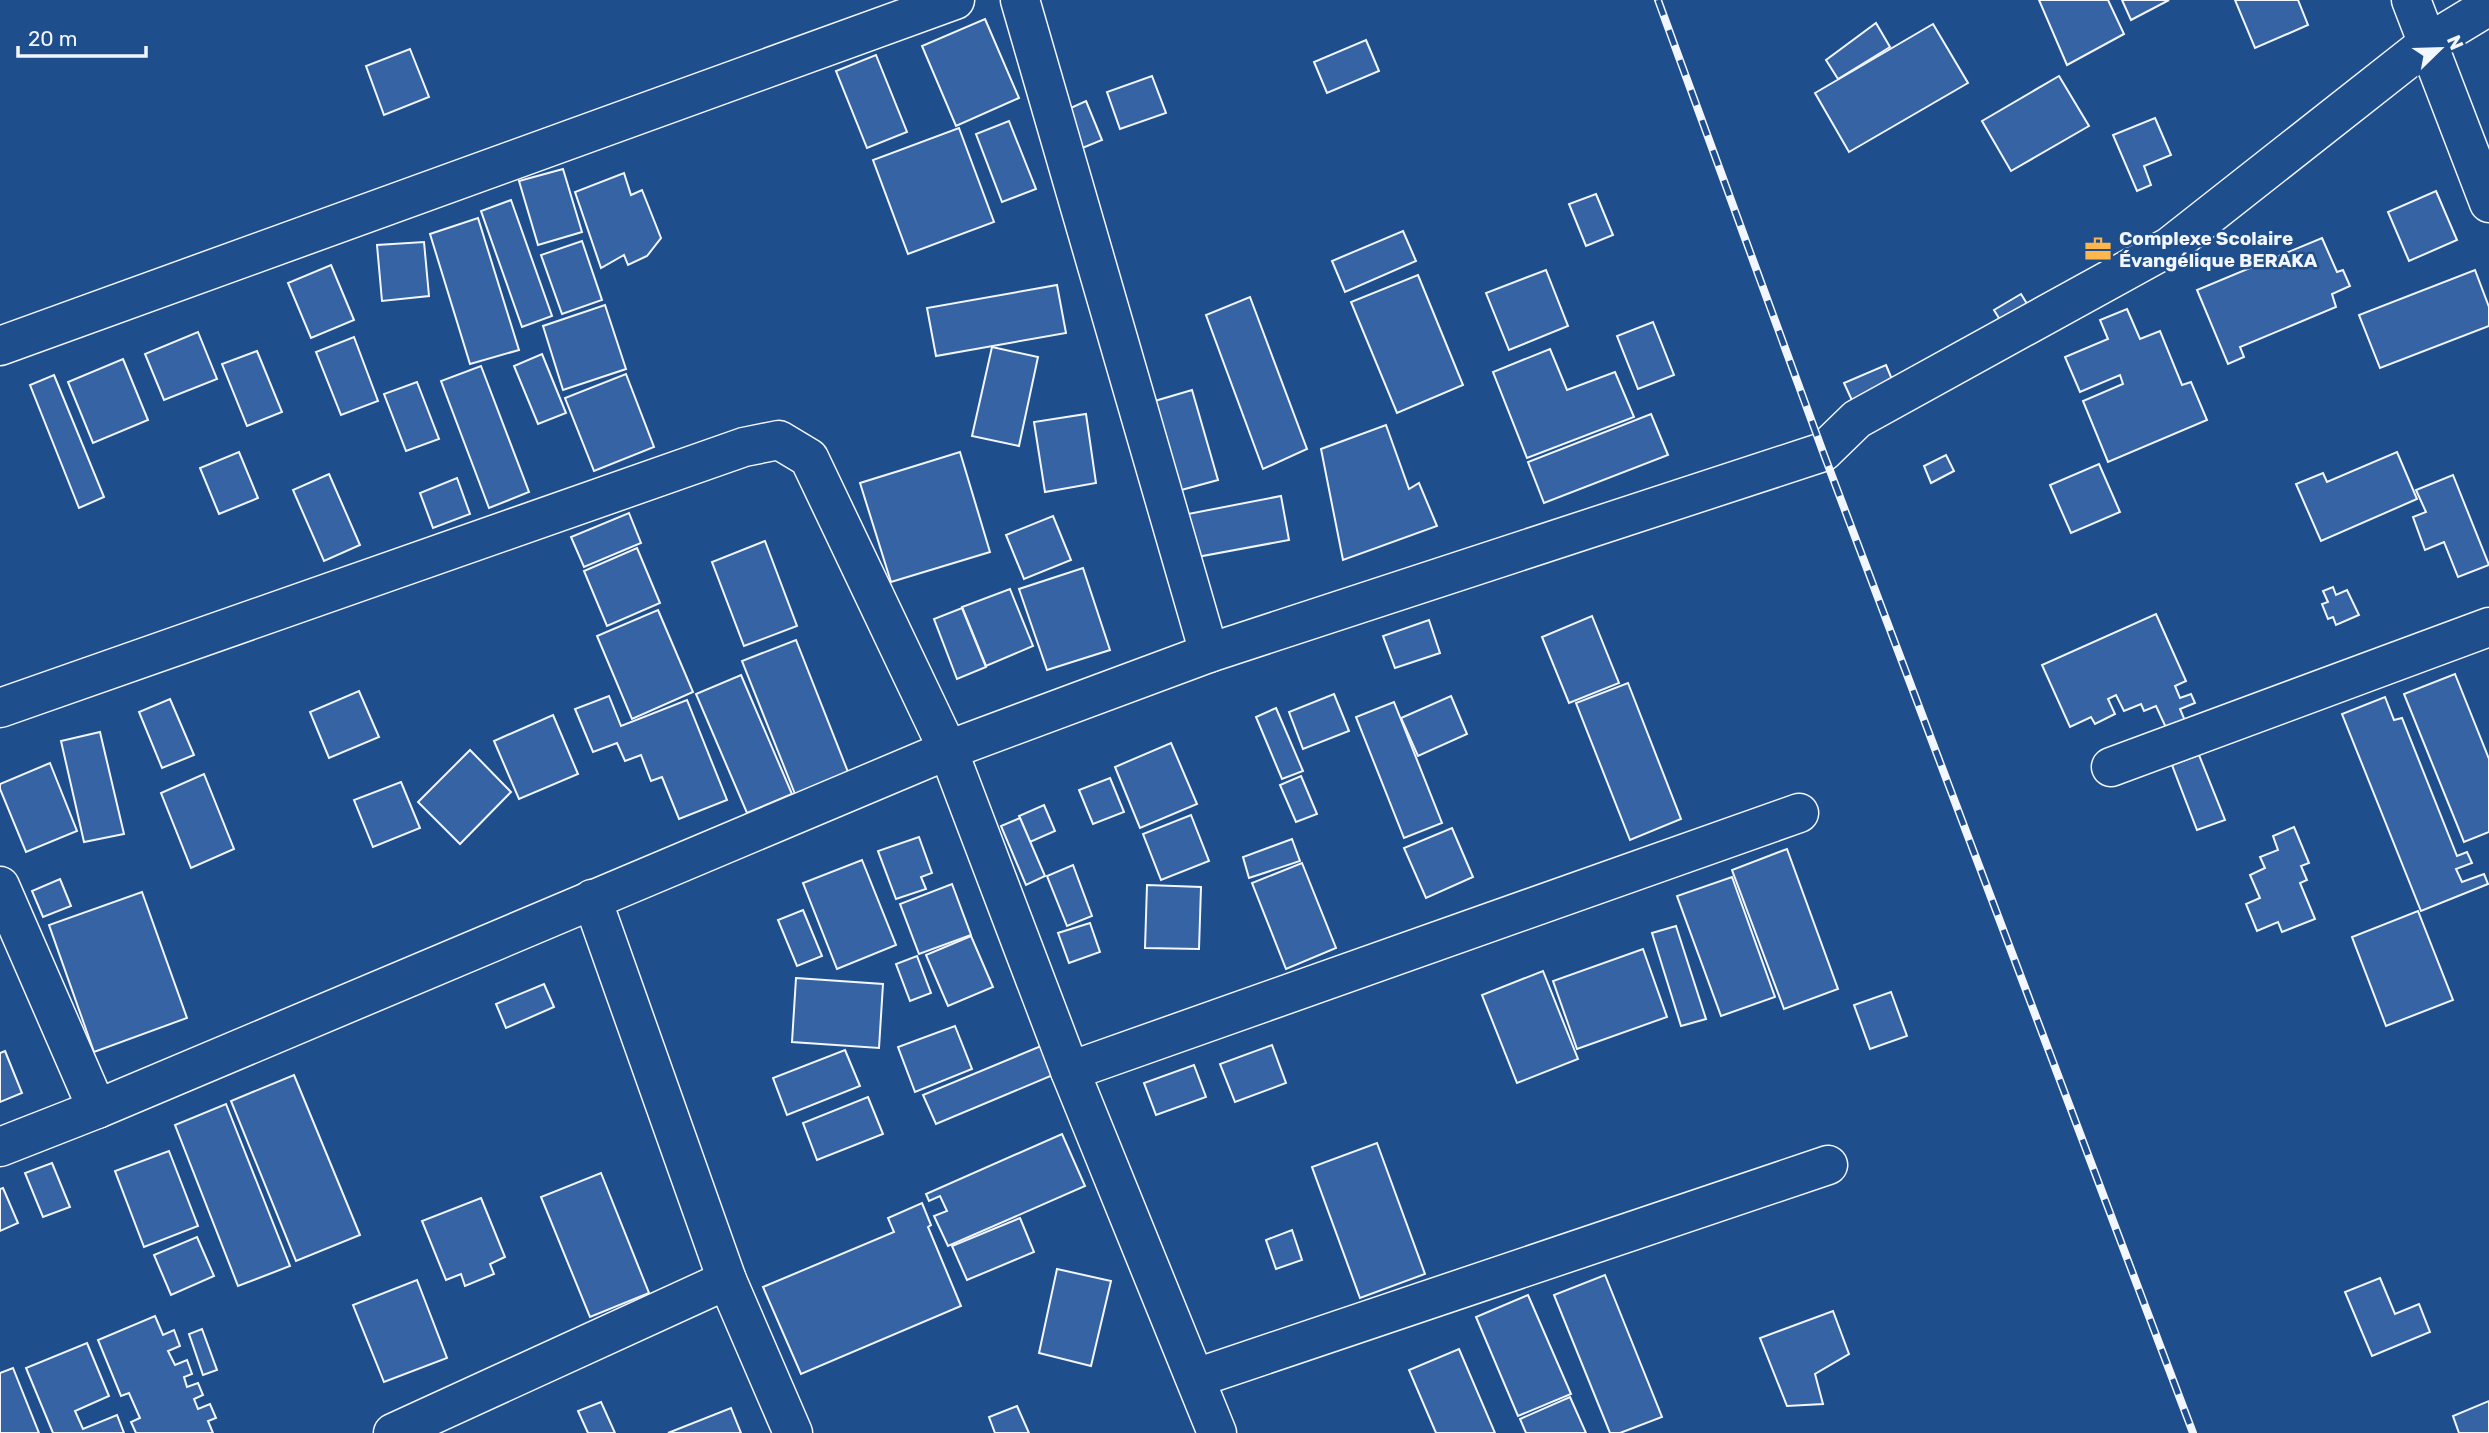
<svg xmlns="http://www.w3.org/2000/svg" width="2489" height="1433" font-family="Rubik,sans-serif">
<rect width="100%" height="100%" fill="#1f4e8c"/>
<g fill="#3563a3" stroke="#f2f6ff" stroke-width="2">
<path d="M2039,0H2108L2124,34L2067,65Z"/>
<path d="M2122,0H2169L2131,20Z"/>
<path d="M2235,0H2298L2308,25L2255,48Z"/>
<path d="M985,19L1019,98L956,126L922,46Z"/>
<path d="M1876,23L1890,47L1838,79L1826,60Z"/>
<path d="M1933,24L1968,83L1849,152L1815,93Z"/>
<path d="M1366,40L1379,71L1327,93L1314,62Z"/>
<path d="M410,49L429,97L384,115L366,66Z"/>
<path d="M876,55L907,132L867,148L836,71Z"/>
<path d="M1152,76L1166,113L1120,129L1107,92Z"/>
<path d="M2059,76L2089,126L2011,171L1982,121Z"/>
<path d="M1086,101L1102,140L1080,149L1064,111Z"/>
<path d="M2155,118L2171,155L2144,166L2151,185L2137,191L2113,135Z"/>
<path d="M1009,121L1036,189L1002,202L976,134Z"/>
<path d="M959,128L994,222L908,254L873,160Z"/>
<path d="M563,169L582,232L538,245L519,181Z"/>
<path d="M624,173L631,195L642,190L661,238L647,256L628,265L624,255L601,268L575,192Z"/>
<path d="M2436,191L2457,240L2409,261L2388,212Z"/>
<path d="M1596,194L1613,235L1586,246L1569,204Z"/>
<path d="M511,200L552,316L522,327L481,211Z"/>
<path d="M478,218L519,350L470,364L430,234Z"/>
<path d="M1403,231L1416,261L1345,292L1332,261Z"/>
<path d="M2322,238L2337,272L2343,270L2350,286L2332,294L2336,307L2240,347L2244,357L2228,364L2197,290Z"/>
<path d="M582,241L602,300L562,314L541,255Z"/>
<path d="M424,242L429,296L382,301L377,245Z"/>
<path d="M331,265L354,320L311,338L288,283Z"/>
<path d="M1546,270L1568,326L1509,350L1486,293Z"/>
<path d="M2475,270L2489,307V326L2380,368L2359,315Z"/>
<path d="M1418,275L1463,385L1397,413L1351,302Z"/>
<path d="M1057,285L1066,333L936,356L927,308Z"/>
<path d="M2021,294L2032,312L2005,328L1994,310Z"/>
<path d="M1250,297L1307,449L1263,469L1206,315Z"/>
<path d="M605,305L626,369L563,390L543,326Z"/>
<path d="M2127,309L2140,339L2160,331L2182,385L2191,382L2207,420L2108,462L2083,401L2123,384L2120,375L2080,392L2065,357L2108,339L2100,320Z"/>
<path d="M1653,322L1674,375L1638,389L1617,336Z"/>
<path d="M198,332L217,379L164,400L145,354Z"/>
<path d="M354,337L378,401L341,415L316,352Z"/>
<path d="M992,347L1038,357L1019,446L972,436Z"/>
<path d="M1550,349L1567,390L1615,372L1634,417L1527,458L1493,372Z"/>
<path d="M257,351L282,412L247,426L222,364Z"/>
<path d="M542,354L566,413L538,424L514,366Z"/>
<path d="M123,359L148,420L93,443L68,382Z"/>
<path d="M1886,365L1896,389L1855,407L1844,383Z"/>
<path d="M481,366L529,492L489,508L441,381Z"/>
<path d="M626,374L654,447L594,471L565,398Z"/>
<path d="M54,375L104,497L79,508L30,385Z"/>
<path d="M417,382L439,439L406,451L384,394Z"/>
<path d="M1192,390L1218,480L1174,492L1148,403Z"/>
<path d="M1086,414L1096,483L1045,492L1034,422Z"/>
<path d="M1651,414L1668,455L1544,503L1528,462Z"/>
<path d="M1386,425L1409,489L1419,483L1437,526L1343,560L1321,449Z"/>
<path d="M239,452L258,498L219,514L200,468Z"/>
<path d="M960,452L990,552L891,582L860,483Z"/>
<path d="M2397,452L2417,499L2321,541L2296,484L2323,473L2327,482Z"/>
<path d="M1946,455L1954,471L1931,483L1924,466Z"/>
<path d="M2099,464L2120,512L2071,533L2050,485Z"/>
<path d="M329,474L360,545L324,561L293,490Z"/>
<path d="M2453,475L2489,565L2458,577L2444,542L2425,550L2413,517L2426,512L2416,490Z"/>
<path d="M457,478L470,514L433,528L420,493Z"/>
<path d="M1281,496L1289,540L1197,557L1188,514Z"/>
<path d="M629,513L641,543L584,567L571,537Z"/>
<path d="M1053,516L1071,560L1024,579L1006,535Z"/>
<path d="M765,541L797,626L744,646L712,562Z"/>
<path d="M637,548L660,603L607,626L584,571Z"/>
<path d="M1083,568L1110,650L1047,670L1019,589Z"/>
<path d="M2333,587L2336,595L2347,590L2359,615L2336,625L2333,617L2328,619L2322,604L2328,602L2323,591Z"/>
<path d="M1010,589L1033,646L986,666L962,607Z"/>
<path d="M962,608L986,667L957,679L934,619Z"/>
<path d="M658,610L693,692L632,719L597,636Z"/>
<path d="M2156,614L2186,681L2175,686L2180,698L2191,694L2195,703L2180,709L2186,723L2168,732L2156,706L2144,711L2141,704L2124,711L2116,695L2108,699L2115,714L2095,724L2091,717L2070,727L2042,665Z"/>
<path d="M1592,616L1619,683L1569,703L1542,637Z"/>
<path d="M1429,620L1440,653L1395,668L1383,636Z"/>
<path d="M796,640L848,772L795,794L742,661Z"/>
<path d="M2455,674L2489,759V832L2464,842L2404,694Z"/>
<path d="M741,675L792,794L747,813L696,694Z"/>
<path d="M1628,683L1681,819L1630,840L1576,703Z"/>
<path d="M359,691L379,737L329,758L310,712Z"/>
<path d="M1334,694L1349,731L1303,749L1289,712Z"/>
<path d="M609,696L621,726L687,700L727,800L679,819L662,777L651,781L641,755L625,761L617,743L593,752L575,709Z"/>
<path d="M1451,696L1467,734L1418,756L1401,718Z"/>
<path d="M2385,697L2394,720L2402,718L2457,856L2467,852L2472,863L2456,869L2462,882L2484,874L2488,884L2421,911L2342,714Z"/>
<path d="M170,699L194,755L162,768L139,712Z"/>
<path d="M1394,702L1442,823L1404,838L1356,717Z"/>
<path d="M1276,708L1303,771L1282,779L1256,717Z"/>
<path d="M553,715L578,774L519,799L494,741Z"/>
<path d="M100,732L124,834L84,842L61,741Z"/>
<path d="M1171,743L1197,804L1140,828L1115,767Z"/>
<path d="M470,750L511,792L460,844L418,802Z"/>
<path d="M2199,755L2225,820L2197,830L2172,765Z"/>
<path d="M50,763L77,831L26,852L0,789V784Z"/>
<path d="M204,774L234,849L191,868L161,793Z"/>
<path d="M1301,776L1317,814L1296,822L1280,785Z"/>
<path d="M1110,778L1124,812L1093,824L1079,790Z"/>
<path d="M401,782L420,828L373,847L354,800Z"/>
<path d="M1044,805L1055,831L1030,842L1019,816Z"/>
<path d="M1191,815L1209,861L1161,880L1143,834Z"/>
<path d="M1020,818L1045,876L1026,885L1001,826Z"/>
<path d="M2294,827L2309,863L2301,866L2307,880L2300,883L2315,919L2282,932L2278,922L2257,931L2246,904L2260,898L2250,875L2265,868L2260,857L2278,850L2273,836Z"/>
<path d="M1452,828L1473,877L1426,898L1404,848Z"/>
<path d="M919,837L932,873L921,877L926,889L896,899L878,851Z"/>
<path d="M1292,839L1300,861L1249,878L1243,857Z"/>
<path d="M1787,849L1838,989L1784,1009L1732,870Z"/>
<path d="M862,860L896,945L837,969L803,883Z"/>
<path d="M1302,863L1336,948L1286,969L1252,883Z"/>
<path d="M1073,865L1092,916L1067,926L1047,876Z"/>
<path d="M1732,877L1775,997L1721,1016L1677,896Z"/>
<path d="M60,879L71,906L43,917L32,891Z"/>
<path d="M952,884L971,935L919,954L900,904Z"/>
<path d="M1147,885L1201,887L1199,949L1145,948Z"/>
<path d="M142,892L187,1018L94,1052L49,925Z"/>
<path d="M803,910L822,956L797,966L778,920Z"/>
<path d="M2418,911L2453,1000L2386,1026L2352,937Z"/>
<path d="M1090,923L1100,952L1069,963L1058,933Z"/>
<path d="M1676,926L1706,1019L1681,1026L1652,933Z"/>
<path d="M971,936L993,987L948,1006L926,955Z"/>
<path d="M1643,949L1667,1017L1577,1049L1553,981Z"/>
<path d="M917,956L931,993L910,1001L896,964Z"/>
<path d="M1543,971L1578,1059L1517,1083L1482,995Z"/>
<path d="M796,978L883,984L879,1048L792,1042Z"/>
<path d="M544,984L554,1007L506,1028L496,1004Z"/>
<path d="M1891,992L1907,1036L1870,1049L1854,1005Z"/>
<path d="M955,1026L972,1069L915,1092L898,1047Z"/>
<path d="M1272,1045L1286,1083L1235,1102L1220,1064Z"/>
<path d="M1041,1046L1053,1075L936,1124L923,1095Z"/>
<path d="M845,1050L860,1086L787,1115L773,1078Z"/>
<path d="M5,1051L22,1093L0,1102V1053Z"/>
<path d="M1194,1065L1206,1097L1156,1115L1144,1083Z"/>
<path d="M294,1075L360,1235L296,1261L231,1101Z"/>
<path d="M868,1097L883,1134L817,1160L803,1123Z"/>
<path d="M226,1104L290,1266L238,1286L175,1125Z"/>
<path d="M1062,1134L1085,1186L948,1246L934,1216L947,1211L940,1196L929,1201L926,1194Z"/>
<path d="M1377,1143L1425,1274L1360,1298L1312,1167Z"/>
<path d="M169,1151L198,1226L144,1247L115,1171Z"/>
<path d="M52,1163L70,1207L43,1217L25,1173Z"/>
<path d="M601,1173L649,1293L590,1317L541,1197Z"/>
<path d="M3,1188L18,1223L0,1231V1189Z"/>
<path d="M481,1198L505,1257L490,1264L494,1274L465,1286L461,1274L446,1280L422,1221Z"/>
<path d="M922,1203L931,1225L928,1227L961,1306L801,1374L763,1287L894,1232L888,1218Z"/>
<path d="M1020,1218L1034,1252L967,1280L952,1246Z"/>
<path d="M1292,1230L1302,1260L1276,1269L1266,1240Z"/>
<path d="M197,1237L214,1276L171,1295L154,1255Z"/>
<path d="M1057,1269L1111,1281L1091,1366L1039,1353Z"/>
<path d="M1605,1275L1662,1417L1620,1433H1610L1554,1295Z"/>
<path d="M2380,1278L2395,1314L2419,1304L2430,1332L2372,1356L2345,1292Z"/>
<path d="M417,1280L447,1358L384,1382L353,1305Z"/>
<path d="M1528,1295L1571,1394L1518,1416L1476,1317Z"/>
<path d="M1833,1311L1849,1354L1815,1374L1823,1404L1787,1406L1760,1338Z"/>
<path d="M155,1316L163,1335L174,1330L180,1346L168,1351L175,1365L187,1360L192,1374L184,1377L187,1387L198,1383L203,1395L194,1399L198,1409L210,1404L216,1418L208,1421L213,1433H136L131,1422L140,1418L129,1393L121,1396L98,1340Z"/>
<path d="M202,1329L217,1370L203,1375L189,1334Z"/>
<path d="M87,1343L109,1396L75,1411L83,1429L117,1415L124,1433H53L26,1368Z"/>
<path d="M1459,1349L1495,1433H1436L1409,1370Z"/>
<path d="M13,1368L39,1433H0V1373Z"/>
<path d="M1570,1397L1586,1433H1526L1520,1419Z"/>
<path d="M2489,1401V1433H2459L2453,1416Z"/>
<path d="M601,1402L615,1433H588L578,1411Z"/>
<path d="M1017,1406L1029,1433H995L989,1417Z"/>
<path d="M731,1408L741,1433H668Z"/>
</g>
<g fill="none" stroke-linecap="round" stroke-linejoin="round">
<g stroke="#f2f6ff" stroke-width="41">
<g id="minor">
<path d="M1020,0L1209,653"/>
<path d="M2411,0L2489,203"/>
<path d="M0,346L955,0"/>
<path d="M0,708L744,447L779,440L809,458L948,750L1070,1071L1217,1433"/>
<path d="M2111,767L2489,627"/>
<path d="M0,886L97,1109"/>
<path d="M592,899L727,1280L793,1433"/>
<path d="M1070,1071L1799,813"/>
<path d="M0,1147L97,1109L948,750L1209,653L1823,452L1857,419L2169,247L2428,43L2489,6"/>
<path d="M1196,1378L1828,1165"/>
<path d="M393,1433L727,1280"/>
</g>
</g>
<use href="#minor" stroke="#1f4e8c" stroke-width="38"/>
<g stroke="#f2f6ff" stroke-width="8">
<path id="rail" d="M1658,0L1823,452L2193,1433"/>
</g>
<use href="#rail" stroke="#1f4e8c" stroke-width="5" stroke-dasharray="16" stroke-linecap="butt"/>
</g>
<defs>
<g id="office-bare" transform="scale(2.1)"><path d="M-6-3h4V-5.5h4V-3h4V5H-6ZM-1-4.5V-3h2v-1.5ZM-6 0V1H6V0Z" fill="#ffb74d" stroke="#1f4e8c" stroke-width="2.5" paint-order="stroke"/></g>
</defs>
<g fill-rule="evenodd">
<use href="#office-bare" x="2098" y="249"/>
</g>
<g text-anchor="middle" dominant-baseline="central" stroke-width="5" stroke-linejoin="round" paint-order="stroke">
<g font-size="19" font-weight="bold" fill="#f2f6ff" stroke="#1f4e8c" text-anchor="start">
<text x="2119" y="238">Complexe Scolaire<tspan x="2119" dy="22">Évangélique BERAKA</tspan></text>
</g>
</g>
<g transform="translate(2440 49) rotate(67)" stroke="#1f4e8c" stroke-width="5" paint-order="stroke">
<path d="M0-5L12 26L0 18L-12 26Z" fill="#f2f6ff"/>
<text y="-10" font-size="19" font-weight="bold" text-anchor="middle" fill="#f2f6ff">N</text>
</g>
<path d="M18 46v10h128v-10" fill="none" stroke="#f2f6ff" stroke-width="3.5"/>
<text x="28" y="46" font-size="21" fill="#f2f6ff" stroke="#1f4e8c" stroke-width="5" paint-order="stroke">20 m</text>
</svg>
